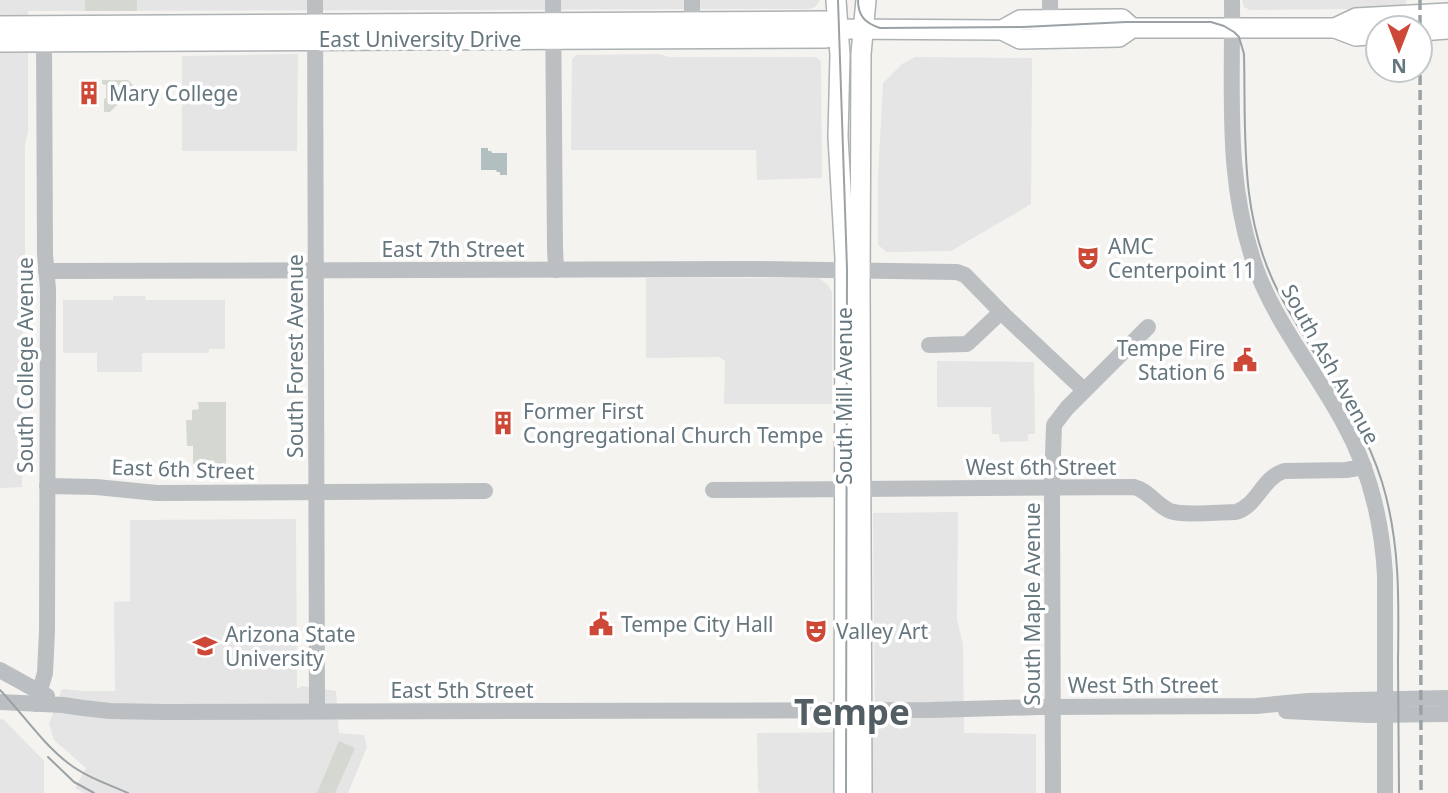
<svg xmlns="http://www.w3.org/2000/svg" width="1448" height="793" font-family="'Noto Sans',sans-serif">
<rect width="100%" height="100%" fill="#f4f3f0"/>
<g fill="#e4e5e4">
<path d="M0,0H820L815,7L808,9L28,11V131L25,145V269L23,279L22,487L0,488Z"/>
<path d="M1242,0H1406V5L1352,9L1250,10L1244,7Z"/>
<path d="M298,54L297,151H182V56Z"/>
<path d="M659,54L669,57H816L819,59L821,62L822,178L757,180L756,150H571L572,59L576,55Z"/>
<path d="M915,57L1032,58L1031,204L951,251L887,252L878,245V177L883,83L902,64Z"/>
<path d="M646,278H819L828,285L832,292V404H724L725,361L719,357L646,358Z"/>
<path d="M113,296H145L146,300H225V349H209V353H142V372H97V353H63V300H113Z"/>
<path d="M937,361L1034,362L1035,434H1028V441L1000,442L999,434H992L991,407H937Z"/>
<path d="M958,512L957,620L963,644L964,733L1036,734V793H759L758,788L757,733L875,732L873,513Z"/>
<path d="M296,519L297,689L302,686L336,691L339,733L364,735L367,747L348,793H84L75,788L86,768L54,740L49,724L62,689L83,691H115L114,602L130,601V520Z"/>
<path d="M0,719L4,720L44,761V793H0Z"/>
</g>
<g fill="#d4d8d0">
<rect x="85" y="0" width="52" height="11"/>
<path d="M102,80H128L135,87L110,112H104V99L106,98V85L102,84Z"/>
<path d="M198,402H226V464H193V446H187L186,420H192V410L199,409Z"/>
<path d="M339,741L355,748L335,793H317Z"/>
</g>
<path fill="#b1bfc1" d="M481,148H488V151H491L492,153H507V175H500V172H497L496,170H481Z"/>
<g fill="none" stroke-linecap="round" stroke-linejoin="round">
<g stroke="#adb2b4" stroke-width="22">
<g id="major">
<path d="M836,0L840,55L838,137L845,258L844,793"/>
<path d="M0,26L826,21L838,29L1002,30L1020,39L1119,37L1132,28H1335L1356,36L1378,34"/>
<path d="M1335,28L1356,18L1448,13"/>
<path d="M1002,30L1020,20L1122,19L1132,28"/>
<path d="M1420,31L1448,29"/>
<path d="M0,42L826,38L838,29"/>
<path d="M862,793L860,285L861,54L866,0"/>
</g>
</g>
<g stroke="#bbbfc2" stroke-width="16">
<path d="M315,0L317,711"/>
<path d="M553,0L555,248L556,270"/>
<path d="M692,0V22"/>
<path d="M1050,0V20"/>
<path d="M1232,0C1233,94 1224,184 1258,274C1279,327 1316,372 1343,422C1369,468 1382,522 1385,575V793"/>
<path d="M46,271L754,269L957,272L965,275L1005,316L1084,390"/>
<path d="M929,345L967,344L1001,312"/>
<path d="M47,486L96,487L157,493L485,491"/>
<path d="M713,490L1134,487C1149,491 1156,505 1170,511C1184,516 1220,512 1236,512C1258,505 1262,478 1284,471L1346,470L1364,467"/>
<path d="M0,670L47,696"/>
<path d="M0,702L63,705L83,708L110,711L162,712L930,710L1040,707L1256,706L1308,701L1448,698"/>
<path d="M36,704L45,673L47,631L48,289L45,254L44,32"/>
<path d="M1286,711L1368,715L1448,714"/>
<path d="M1053,793L1052,487L1054,425L1067,408L1148,327"/>
</g>
<use href="#major" stroke="#fff" stroke-width="19"/>
<g stroke="#9ba2a6" stroke-width="2">
<path d="M838,0L847,269L846,793"/>
<path d="M858,0C858,16 865,23 880,28L1023,27L1126,22H1211L1224,26L1234,32L1239,37L1244,54C1246,135 1239,212 1276,287C1309,354 1360,410 1382,482C1400,541 1399,600 1398,661C1398,705 1399,749 1399,793"/>
<path d="M0,690C23,714 42,743 68,763C86,777 108,784 128,793"/>
<path d="M48,757L74,782L94,793"/>
</g>
<path stroke="#9ba2a6" stroke-width="3.5" stroke-dasharray="10 5" stroke-linecap="butt" d="M1420,0L1421,793"/>
</g>
<defs>
<g id="building-bare" transform="scale(1.89)"><path d="M-4-6H4V6H1V3H-1V6H-4ZM-2.5-4.3h1.7v1.8h-1.7ZM.8-4.3h1.7v1.8H.8ZM-2.5-1h1.7V.8h-1.7ZM.8-1h1.7V.8H.8Z" fill="#cd4837" stroke="#fff" stroke-width="2.5" paint-order="stroke"/></g>
<g id="theatre-bare" transform="scale(1.89)"><path d="M-5-5.5Q0-4 5-5.5V0Q5 5 0 6Q-5 5-5 0ZM-3.3-2.5H-1v1.5H-3.3ZM1-2.5H3.3v1.5H1ZM-2.8 1Q0 5.5 2.8 1Z" fill="#cd4837" stroke="#fff" stroke-width="2.5" paint-order="stroke"/></g>
<g id="civic-bare" transform="scale(1.89)"><path d="M-.6-6.5H3V-4.5H.6V-3L4-1V1h2V6H-6V1h2V-1L-.6-3ZM-1.2 2.5V6h2.4V2.5Z" fill="#cd4837" stroke="#fff" stroke-width="2.5" paint-order="stroke"/></g>
<g id="university-bare" transform="scale(1.89)"><path d="M0-5L7-2L0 1L-7-2ZM-4 1L0 2.5L4 1V4Q0 6-4 4Z" fill="#cd4837" stroke="#fff" stroke-width="2.5" paint-order="stroke"/></g>
</defs>
<g fill-rule="evenodd">
<use href="#building-bare" x="89" y="93"/>
<use href="#theatre-bare" x="1088" y="258"/>
<use href="#civic-bare" x="1245" y="360"/>
<use href="#building-bare" x="503" y="423"/>
<use href="#civic-bare" x="601" y="624"/>
<use href="#theatre-bare" x="816" y="631"/>
<use href="#university-bare" x="205" y="646"/>
</g>
<g text-anchor="middle" dominant-baseline="central" stroke-width="7" stroke-linejoin="round" paint-order="stroke">
<g font-size="21" fill="#66767e" stroke="#fff">
<text x="420" y="39">East University Drive</text>
<text x="453" y="249">East 7th Street</text>
<text transform="translate(295 356) rotate(-90)">South Forest Avenue</text>
<text transform="translate(1331 364) rotate(61)">South Ash Avenue</text>
<text transform="translate(25 365) rotate(-90)">South College Avenue</text>
<text transform="translate(844 396) rotate(-90)">South Mill Avenue</text>
<text x="1041" y="467">West 6th Street</text>
<text transform="translate(183 469) rotate(2)">East 6th Street</text>
<text transform="translate(1032 604) rotate(-90)">South Maple Avenue</text>
<text x="1143" y="685">West 5th Street</text>
<text x="462" y="690">East 5th Street</text>
</g>
<g font-size="21" fill="#66767e" stroke="#fff" text-anchor="start">
<text x="109" y="93">Mary College</text>
<text x="1108" y="246">AMC<tspan x="1108" dy="24">Centerpoint 11</tspan></text>
<text x="1225" y="348" text-anchor="end">Tempe Fire<tspan x="1225" dy="24">Station 6</tspan></text>
<text x="523" y="411">Former First<tspan x="523" dy="24">Congregational Church Tempe</tspan></text>
<text x="621" y="624">Tempe City Hall</text>
<text x="836" y="631">Valley Art</text>
<text x="225" y="634">Arizona State<tspan x="225" dy="24">University</tspan></text>
</g>
<g font-size="35" font-weight="bold" fill="#535e64" stroke="#fff">
<text x="852" y="711">Tempe</text>
</g>
</g>
<g transform="translate(1399 49) rotate(180)"><circle r="33" fill="#ffffff" stroke="#c2c8cb" stroke-width="2"/>
<path d="M0-5L12 26L0 18L-12 26Z" fill="#cd4837"/>
<text y="-10" font-size="19" font-weight="bold" text-anchor="middle" fill="#66767e">N</text>
</g>
</svg>
